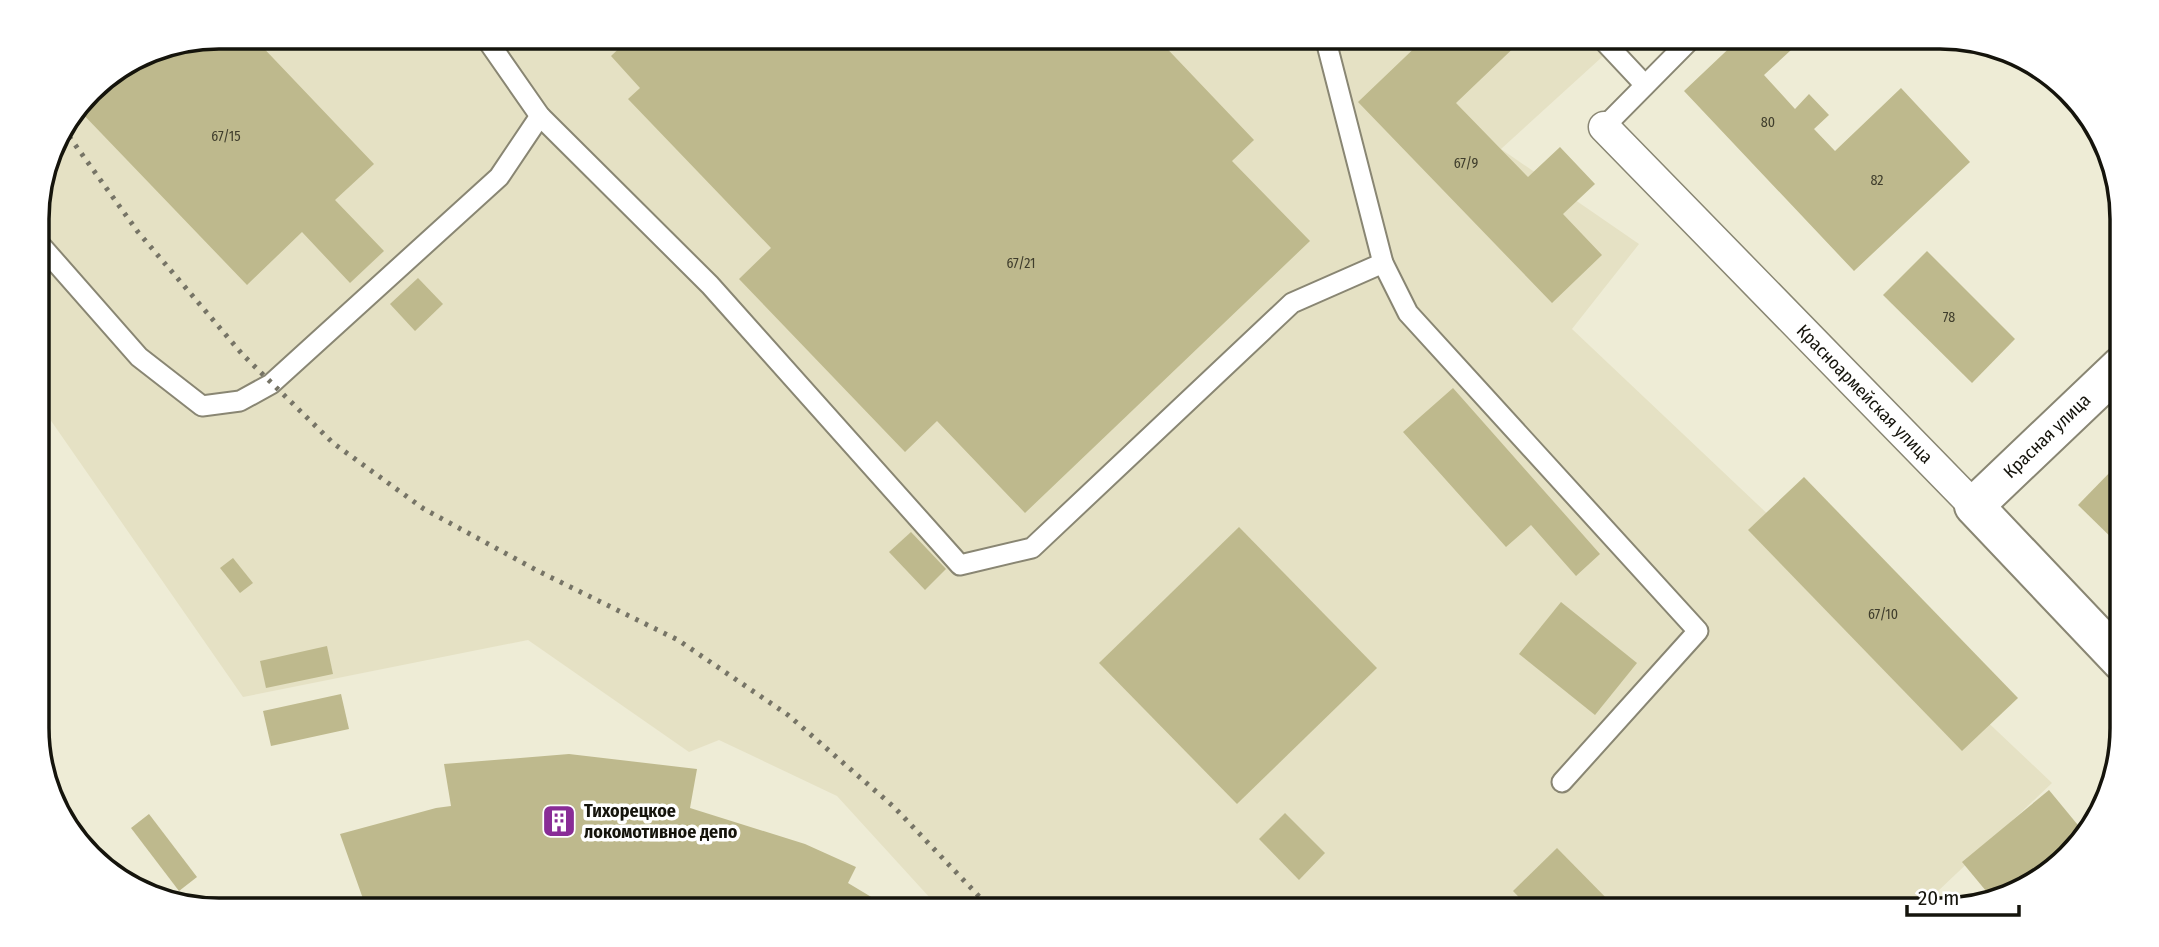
<svg xmlns="http://www.w3.org/2000/svg" width="2159" height="947" font-family="'Fira Sans Condensed',sans-serif">
<rect width="100%" height="100%" fill="#eeecd6"/>
<path fill="#e5e1c4" d="M219,37H1624L1501,149L1639,244L1572,329L2052,783L1918,910H941L837,796L719,740L689,752L528,640L243,697L38,402L37,206L56,138L98,82L150,50Z"/>
<g fill="#beb98d">
<path d="M219,37H253L374,164L335,200L384,251L350,283L302,232L247,285L78,109L98,82L150,50Z"/>
<path d="M631,37H1156L1254,140L1232,161L1310,241L1025,513L937,421L905,452L739,279L771,248L628,99L640,88L611,56Z"/>
<path d="M1426,37H1525L1456,103L1528,177L1560,147L1595,184L1563,214L1602,255L1552,303L1358,102Z"/>
<path d="M1741,37H1800L1803,39L1764,75L1795,109L1809,94L1829,115L1814,129L1835,151L1901,88L1970,162L1854,271L1684,91Z"/>
<path d="M1927,251L2015,339L1972,383L1883,295Z"/>
<path d="M418,278L443,304L415,331L390,304Z"/>
<path d="M1453,388L1600,554L1576,576L1531,525L1506,547L1403,432Z"/>
<path d="M2116,466L2121,471L2122,548L2078,505Z"/>
<path d="M1804,477L2018,698L1962,751L1748,530Z"/>
<path d="M1239,527L1377,668L1237,804L1099,663Z"/>
<path d="M911,532L946,569L925,590L889,552Z"/>
<path d="M233,558L253,583L240,593L220,568Z"/>
<path d="M1561,602L1637,663L1595,715L1519,654Z"/>
<path d="M327,646L333,674L266,688L260,661Z"/>
<path d="M341,694L349,729L271,746L263,711Z"/>
<path d="M569,754L697,769L690,808L805,844L856,867L848,883L893,910H367L340,834L436,808L451,806L444,764Z"/>
<path d="M2049,790L2082,830L2042,879L1991,897L1962,862Z"/>
<path d="M1285,813L1325,853L1299,880L1259,839Z"/>
<path d="M149,814L197,877L179,891L131,828Z"/>
<path d="M1557,848L1618,910H1531L1513,891Z"/>
</g>
<g fill="none" stroke-linecap="round" stroke-linejoin="round">
<g stroke="#898673" stroke-width="23">
<g id="service">
<path d="M485,37L540,116L710,285L960,565L1032,548L1292,303L1383,263L1325,37"/>
<path d="M1600,37L1645,85"/>
<path d="M1604,127L1693,37"/>
<path d="M37,241L139,357L202,406L240,401L271,384L499,177L540,116"/>
<path d="M1383,263L1408,313L1698,631L1562,782"/>
</g>
</g>
<g stroke="#898673" stroke-width="33">
<g id="pedestrian">
<path id="s1" d="M1604,127L1974,506"/>
</g>
</g>
<g stroke="#898673" stroke-width="42">
<path id="tertiary" d="M2121,366L1974,506L2122,662"/>
</g>
<use href="#service" stroke="#fff" stroke-width="19"/>
<use href="#pedestrian" stroke="#fff" stroke-width="30"/>
<use href="#tertiary" stroke="#fff" stroke-width="38"/>
<path stroke="#767466" stroke-width="5" stroke-dasharray="3.5 7" stroke-linecap="butt" d="M63,128L138,232L243,355L333,443L424,509L538,571L678,640L788,715L894,807L992,910"/>
</g>
<defs>
<g id="building-square" transform="scale(1.75)"><rect x="-9" y="-9" width="18" height="18" rx="4" fill="#892c96" stroke="#fff"/><path d="M-4-6H4V6H1V3H-1V6H-4ZM-2.5-4.3h1.7v1.8h-1.7ZM.8-4.3h1.7v1.8H.8ZM-2.5-1h1.7V.8h-1.7ZM.8-1h1.7V.8H.8Z" fill="#fff"/></g>
</defs>
<g fill-rule="evenodd">
<use href="#building-square" x="559" y="821"/>
</g>
<g text-anchor="middle" dominant-baseline="central" stroke-width="7" stroke-linejoin="round" paint-order="stroke">
<g font-size="14" fill="#3f3d2c">
<text x="1768" y="122">80</text>
<text x="226" y="136">67/15</text>
<text x="1466" y="163">67/9</text>
<text x="1877" y="180">82</text>
<text x="1021" y="263">67/21</text>
<text x="1949" y="317">78</text>
<text x="1883" y="614">67/10</text>
</g>
<g font-size="18" fill="#15140c" stroke="#fff">
<text stroke="none"><textPath href="#s1" startOffset="373">Красноармейская улица</textPath></text>
<text transform="translate(2047 436) rotate(-44)">Красная улица</text>
</g>
<g font-size="18" font-weight="bold" fill="#15140c" stroke="#fff" text-anchor="start">
<text x="584" y="811">Тихорецкое<tspan x="584" dy="21">локомотивное депо</tspan></text>
</g>
</g>
<path d="M0 0H2159V947H0ZM219 49H1940A170 170 0 0 1 2110 219V728A170 170 0 0 1 1940 898H219A170 170 0 0 1 49 728V219A170 170 0 0 1 219 49Z" fill="#fff" fill-rule="evenodd"/>
<path fill="none" stroke="#15140c" stroke-width="3.5" d="M219 49H1940A170 170 0 0 1 2110 219V728A170 170 0 0 1 1940 898H219A170 170 0 0 1 49 728V219A170 170 0 0 1 219 49Z"/>
<path d="M1907 905v10h112v-10" fill="none" stroke="#15140c" stroke-width="3.5"/>
<text x="1918" y="905" font-size="21" fill="#15140c" stroke="#ffffff" stroke-width="5" paint-order="stroke">20 m</text>
</svg>
